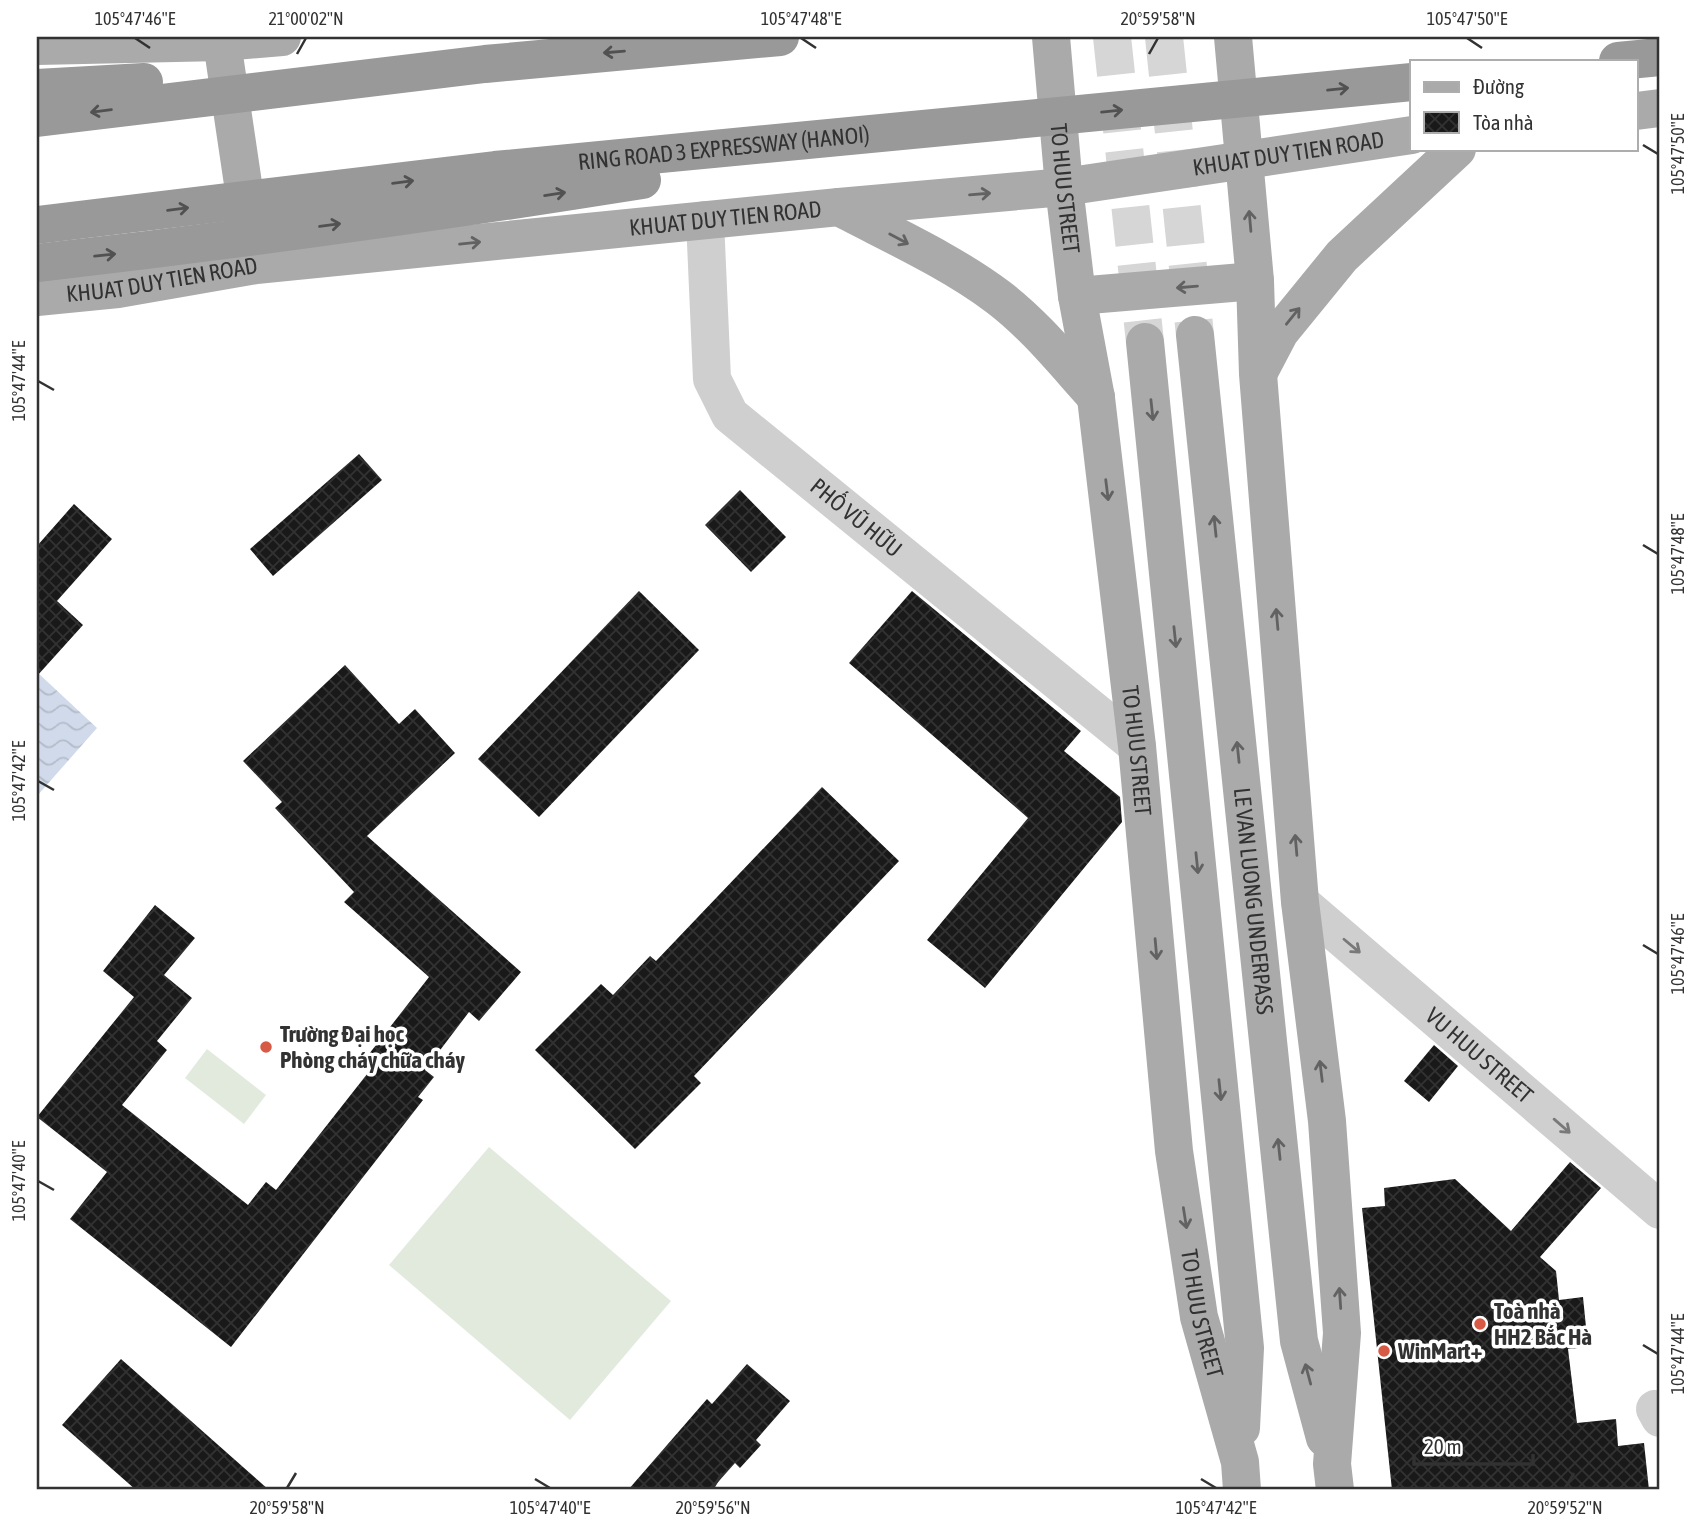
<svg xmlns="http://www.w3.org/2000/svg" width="1697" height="1527" font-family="'Asap Condensed',sans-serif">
<defs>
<pattern id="water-waves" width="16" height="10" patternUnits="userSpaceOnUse" patternTransform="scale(1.75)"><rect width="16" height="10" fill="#d0daea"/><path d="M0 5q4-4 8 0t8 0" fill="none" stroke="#b3bcc9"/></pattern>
<pattern id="building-cross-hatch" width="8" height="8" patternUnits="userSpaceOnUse" patternTransform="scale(1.75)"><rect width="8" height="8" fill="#191919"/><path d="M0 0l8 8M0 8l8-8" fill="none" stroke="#323232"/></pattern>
</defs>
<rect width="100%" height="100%" fill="#fff"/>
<g fill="#e2eade">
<path d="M207,1049L266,1095L244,1124L185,1078Z"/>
<path d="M489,1147L671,1301L570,1420L389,1265Z"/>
</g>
<path fill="url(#water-waves)" d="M37,672L97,728L37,796Z"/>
<g fill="url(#building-cross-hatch)">
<path d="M359,454L382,480L273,576L250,549Z"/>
<path d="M740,490L786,537L751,572L705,525Z"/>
<path d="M74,504L112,539L57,601L83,625L37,676V546Z"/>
<path d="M639,591L699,650L539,817L478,759Z"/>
<path d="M912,591L1081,731L1064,751L1120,797L1122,822L985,988L927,940L1028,818L849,663Z"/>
<path d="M345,665L399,724L415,709L455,753L367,836L521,972L479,1021L469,1012L425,1070L434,1077L418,1097L423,1100L231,1347L70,1219L107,1172L37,1117L134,997L103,971L155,905L195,938L164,975L192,998L157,1041L167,1050L122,1105L248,1205L266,1182L276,1190L371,1069L362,1063L429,977L344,902L354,892L275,808L282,802L243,761Z"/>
<path d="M822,787L899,861L694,1076L701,1083L635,1149L535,1050L601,984L613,995L650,956L656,961Z"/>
<path d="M1434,1045L1458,1066L1429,1102L1404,1081Z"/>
<path d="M1570,1162L1601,1188L1540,1257L1556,1271L1559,1300L1583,1297L1588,1347L1568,1349L1577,1423L1616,1419L1618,1446L1644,1443L1649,1490H1392L1362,1208L1385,1206L1384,1188L1455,1179L1511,1231Z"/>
<path d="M121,1359L269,1490H136L62,1425Z"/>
<path d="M747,1364L790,1401L756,1440L761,1445L740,1468L735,1463L711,1490H628L707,1399L712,1404Z"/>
</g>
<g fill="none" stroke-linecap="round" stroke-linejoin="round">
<g stroke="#d6d6d6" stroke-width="38" stroke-dasharray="38 19" stroke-linecap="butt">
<path d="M1112,37L1145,342"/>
<path d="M1164,37L1195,335"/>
</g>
<g stroke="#cfcfcf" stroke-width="38">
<path id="s1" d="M705,220L712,379L730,415L1137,746"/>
<path id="s2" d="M1300,902L1660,1210"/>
<path d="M1655,1409L1660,1418"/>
</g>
<g stroke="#aaa" stroke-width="38">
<path id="s3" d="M1051,37L1064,187L1077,296L1096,398L1137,746L1174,1151L1199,1317L1240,1462L1242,1490"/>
<path d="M1233,37L1255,281L1258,374L1300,902L1327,1121L1342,1333L1332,1464L1335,1490"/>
<path d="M222,42L250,231"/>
<path d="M37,46L222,42L282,37"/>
<path d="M1636,111L1660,108"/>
<path d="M839,207C892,235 950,261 998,297C1035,325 1065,363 1096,397"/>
<path d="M1077,296L1255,281"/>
<path id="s4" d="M37,297L118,289L256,265L839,207L1064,187L1412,135"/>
<path id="s5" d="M1195,335L1299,1341L1325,1438"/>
<path d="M1145,342L1245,1348L1241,1428"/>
<path d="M1259,372L1280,332L1342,256L1457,149"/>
</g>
<g stroke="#999" stroke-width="38">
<path d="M1618,61L1660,57"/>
<path d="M37,88L144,82"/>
<path d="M37,118L485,64L780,37"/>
<path id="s6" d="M37,225L495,170L1412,82"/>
<path d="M37,263C239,240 441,212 642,180"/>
</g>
</g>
<defs><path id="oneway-shaft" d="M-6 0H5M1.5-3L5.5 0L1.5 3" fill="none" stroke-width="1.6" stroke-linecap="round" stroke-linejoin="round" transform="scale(1.75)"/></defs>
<g stroke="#515151">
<use href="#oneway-shaft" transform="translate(614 52) rotate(175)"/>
<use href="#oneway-shaft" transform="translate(1338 89) rotate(-6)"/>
<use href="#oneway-shaft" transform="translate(101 111) rotate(173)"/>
<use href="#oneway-shaft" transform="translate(1112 111) rotate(-6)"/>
<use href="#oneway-shaft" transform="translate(403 182) rotate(-7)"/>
<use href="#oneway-shaft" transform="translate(555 194) rotate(-9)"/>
<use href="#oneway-shaft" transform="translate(178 209) rotate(-7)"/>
<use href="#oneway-shaft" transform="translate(330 225) rotate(-8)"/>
<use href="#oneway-shaft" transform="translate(105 255) rotate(-6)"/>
</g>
<g stroke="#626262">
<use href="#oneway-shaft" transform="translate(980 194) rotate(-5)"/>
<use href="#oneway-shaft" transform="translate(1250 221) rotate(-95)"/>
<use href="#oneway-shaft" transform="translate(899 239) rotate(28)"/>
<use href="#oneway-shaft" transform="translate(470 243) rotate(-6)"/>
<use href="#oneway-shaft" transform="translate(1187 287) rotate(175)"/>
<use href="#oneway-shaft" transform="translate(1293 316) rotate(-51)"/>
<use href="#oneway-shaft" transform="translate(1152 410) rotate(84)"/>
<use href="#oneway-shaft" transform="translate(1107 490) rotate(83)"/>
<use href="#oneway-shaft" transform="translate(1215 526) rotate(-96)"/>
<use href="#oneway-shaft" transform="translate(1277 619) rotate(-95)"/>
<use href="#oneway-shaft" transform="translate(1175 637) rotate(84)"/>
<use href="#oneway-shaft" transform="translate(1238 752) rotate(-96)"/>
<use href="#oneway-shaft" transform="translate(1296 845) rotate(-95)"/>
<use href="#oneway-shaft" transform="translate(1197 863) rotate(84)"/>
<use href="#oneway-shaft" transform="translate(1156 949) rotate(85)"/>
<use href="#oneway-shaft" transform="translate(1321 1071) rotate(-97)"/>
<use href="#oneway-shaft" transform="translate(1220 1090) rotate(84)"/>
<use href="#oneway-shaft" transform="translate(1279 1149) rotate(-96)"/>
<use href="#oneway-shaft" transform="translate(1185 1218) rotate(81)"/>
<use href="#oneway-shaft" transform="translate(1340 1298) rotate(-94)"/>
<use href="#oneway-shaft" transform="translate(1308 1374) rotate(-105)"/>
</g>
<g stroke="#797979">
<use href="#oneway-shaft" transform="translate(1352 946) rotate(40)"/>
<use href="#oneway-shaft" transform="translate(1562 1126) rotate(41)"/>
</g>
<path fill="none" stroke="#323232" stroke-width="2.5" d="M135,38L150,48M801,38L816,48M1467,38L1482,48M297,54L306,38M1149,54L1158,38M1643,145L1658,154M38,381L54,390M1643,545L1658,554M38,781L54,790M1643,945L1658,954M38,1181L54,1190M1643,1345L1658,1354M535,1479L550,1488M1201,1479L1216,1488M287,1488L296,1473M713,1488L722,1473M1565,1488L1574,1473"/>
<g fill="#d75a46" stroke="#fff" stroke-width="2.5">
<circle cx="266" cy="1047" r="7"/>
<circle cx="1480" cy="1324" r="7"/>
<circle cx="1384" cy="1351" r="7"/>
</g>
<g text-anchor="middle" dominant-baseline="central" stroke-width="7" stroke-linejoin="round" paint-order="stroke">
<g font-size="23" fill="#323232" stroke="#fff">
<text stroke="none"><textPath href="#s6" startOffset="691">RING ROAD 3 EXPRESSWAY (HANOI)</textPath></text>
<text stroke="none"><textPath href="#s4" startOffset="1260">KHUAT DUY TIEN ROAD</textPath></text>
<text stroke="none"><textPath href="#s3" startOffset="152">TO HUU STREET</textPath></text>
<text stroke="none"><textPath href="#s4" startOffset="693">KHUAT DUY TIEN ROAD</textPath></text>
<text stroke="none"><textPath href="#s4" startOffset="126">KHUAT DUY TIEN ROAD</textPath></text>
<text stroke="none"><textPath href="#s1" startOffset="362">PHỐ VŨ HỮU</textPath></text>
<text stroke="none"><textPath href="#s3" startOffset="719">TO HUU STREET</textPath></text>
<text stroke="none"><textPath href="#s5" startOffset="569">LE VAN LUONG UNDERPASS</textPath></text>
<text stroke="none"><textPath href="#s2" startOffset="236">VU HUU STREET</textPath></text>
<text stroke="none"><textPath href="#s3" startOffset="1286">TO HUU STREET</textPath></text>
</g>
<g font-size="23" font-weight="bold" fill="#323232" stroke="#fff" text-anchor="start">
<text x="280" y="1034">Trường Đại học<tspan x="280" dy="26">Phòng cháy chữa cháy</tspan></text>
<text x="1494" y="1311">Toà nhà<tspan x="1494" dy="26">HH2 Bắc Hà</tspan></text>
<text x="1398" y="1351">WinMart+</text>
</g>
</g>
<rect width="1697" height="1527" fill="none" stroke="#ffffff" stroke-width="77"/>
<rect x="1410" y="60" width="228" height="91" fill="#ffffff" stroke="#adadad" stroke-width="2"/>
<rect x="1424" y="82" width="35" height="10" fill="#aaaaaa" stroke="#adadad" stroke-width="2"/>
<text x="1473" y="94" font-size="21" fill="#323232">Đường</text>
<rect x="1424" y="112" width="35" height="21" fill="url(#building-cross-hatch)" stroke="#adadad" stroke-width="2"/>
<text x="1473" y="130" font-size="21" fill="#323232">Tòa nhà</text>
<path d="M1414 1454v10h119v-10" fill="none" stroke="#323232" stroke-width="3.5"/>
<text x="1424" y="1454" font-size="21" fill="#323232" stroke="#ffffff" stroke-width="5" paint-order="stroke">20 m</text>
<rect x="38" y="38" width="1620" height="1450" fill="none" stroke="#323232" stroke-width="2.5"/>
<g font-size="18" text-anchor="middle" fill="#323232">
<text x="135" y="25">105°47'46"E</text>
<text x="306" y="25">21°00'02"N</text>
<text x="801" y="25">105°47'48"E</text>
<text x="1158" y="25">20°59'58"N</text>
<text x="1467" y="25">105°47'50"E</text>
<text transform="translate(1678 154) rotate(-90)" y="6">105°47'50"E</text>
<text transform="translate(19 381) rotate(-90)" y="6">105°47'44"E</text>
<text transform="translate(1678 554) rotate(-90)" y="6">105°47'48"E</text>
<text transform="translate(19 781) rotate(-90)" y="6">105°47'42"E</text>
<text transform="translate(1678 954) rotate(-90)" y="6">105°47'46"E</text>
<text transform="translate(19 1181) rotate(-90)" y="6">105°47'40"E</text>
<text transform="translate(1678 1354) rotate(-90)" y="6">105°47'44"E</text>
<text x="287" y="1514">20°59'58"N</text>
<text x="550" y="1514">105°47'40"E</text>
<text x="713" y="1514">20°59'56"N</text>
<text x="1216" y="1514">105°47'42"E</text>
<text x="1565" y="1514">20°59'52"N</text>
</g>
</svg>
